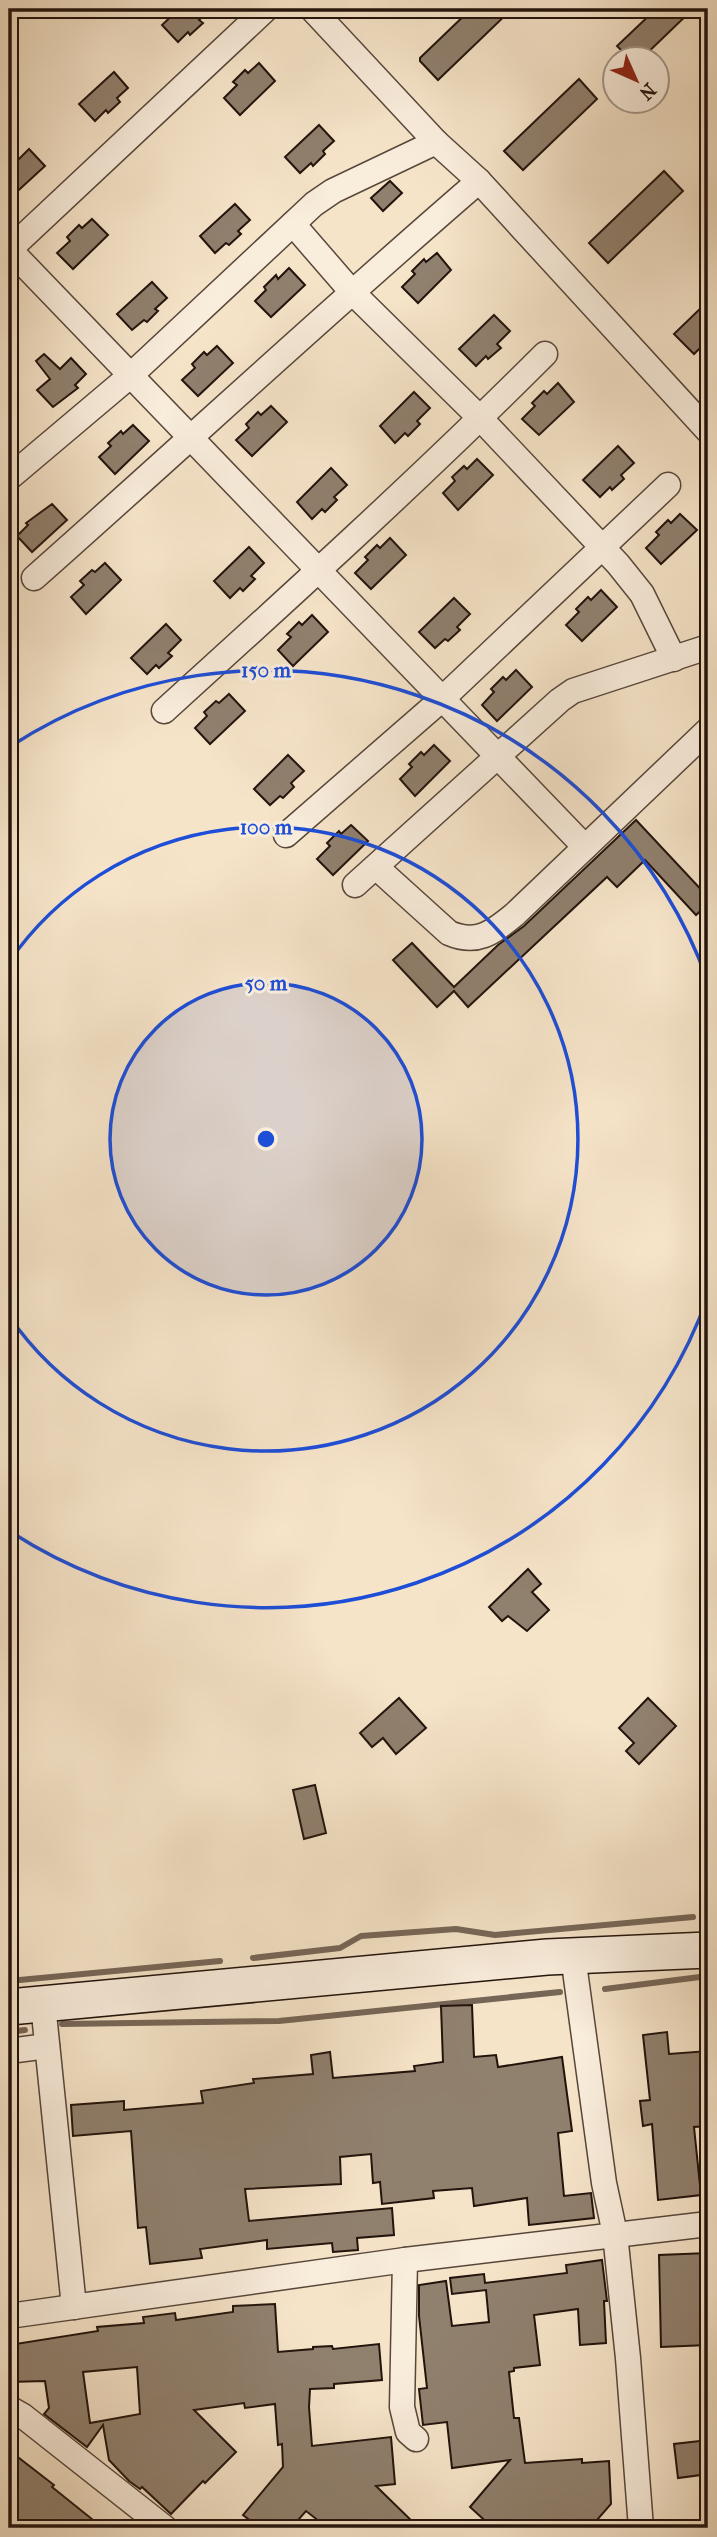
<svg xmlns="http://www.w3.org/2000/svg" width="717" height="2537" font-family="'IM FELL French Canon',serif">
<rect width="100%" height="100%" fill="#f6e4c9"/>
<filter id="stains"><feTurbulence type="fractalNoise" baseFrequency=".00286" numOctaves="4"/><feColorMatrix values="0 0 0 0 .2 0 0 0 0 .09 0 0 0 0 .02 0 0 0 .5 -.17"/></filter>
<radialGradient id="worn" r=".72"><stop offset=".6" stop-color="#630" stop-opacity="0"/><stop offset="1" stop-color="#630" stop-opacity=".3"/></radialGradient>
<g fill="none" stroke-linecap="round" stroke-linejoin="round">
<g stroke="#766657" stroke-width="6">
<path d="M253,1958L340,1948L361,1936L456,1929L495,1935L693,1917"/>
<path d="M9,1981L220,1961"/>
<path d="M605,1989L708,1976"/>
<path d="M62,2024L279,2021L560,1992"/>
<path d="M9,2032L25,2030"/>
</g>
</g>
<g fill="#90806e" stroke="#22130c" stroke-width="2" fill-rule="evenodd">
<path d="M179,9H210L199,20L203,23L190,35L188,32L178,42L162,25Z"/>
<path d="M471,9H512L438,80L420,61V58Z"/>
<path d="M656,9H693L640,60H631L617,46Z"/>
<path d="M259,63L275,81L240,115L224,98L237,85L233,82L245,70L248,73Z"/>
<path d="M114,72L128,88L117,98L120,102L108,113L106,110L95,121L79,104Z"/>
<path d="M579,79L597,99L523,170L504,151Z"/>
<path d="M319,125L334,141L323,151L325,154L313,166L311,163L300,173L285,157Z"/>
<path d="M29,149L45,166L9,199V169Z"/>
<path d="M664,171L683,191L608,263L589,243Z"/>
<path d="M390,181L402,193L383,211L371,198Z"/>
<path d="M235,204L250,220L238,231L241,234L229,245L226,243L215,253L200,236Z"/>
<path d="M92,219L108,235L73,269L57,253L70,241L67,237L79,225L82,228Z"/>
<path d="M437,253L451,270L418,303L402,287L415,274L412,271L424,259L426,262Z"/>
<path d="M289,268L305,285L271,317L255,301L266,290L264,287L276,275L278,279Z"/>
<path d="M152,282L167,298L155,309L158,311L147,322L144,320L132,330L117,314Z"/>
<path d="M708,301V340L694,354L674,334Z"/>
<path d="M494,315L510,331L497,344L501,348L488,359L486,356L476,366L459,349Z"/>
<path d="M217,346L233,363L198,396L182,380L195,368L192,364L204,352L207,355Z"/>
<path d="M44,354L60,369L71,358L86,374L75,385L78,388L53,407L37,390L50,379L36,361Z"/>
<path d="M558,383L574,402L539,435L522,419L535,406L532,403L544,391L547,394Z"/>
<path d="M414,392L430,408L417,421L420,424L408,436L405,433L395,443L380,426Z"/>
<path d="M271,406L287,422L252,456L236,440L249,428L246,424L258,412L261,415Z"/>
<path d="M133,425L149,441L115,474L99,457L111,446L108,443L121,431L123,434Z"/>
<path d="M618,446L634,463L621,475L624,479L612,490L610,487L600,497L583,480Z"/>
<path d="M477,459L493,475L458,510L443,493L455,481L452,477L464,466L467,469Z"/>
<path d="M331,468L347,485L334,497L337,500L325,512L322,509L312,519L297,502Z"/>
<path d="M52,504L67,520L32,552L17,536L28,525L26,523Z"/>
<path d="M680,514L697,530L661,564L646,548L659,535L656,532L668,520L671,523Z"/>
<path d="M390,538L406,555L371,589L355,573L368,560L365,557L377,545L380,548Z"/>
<path d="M249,547L264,563L251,576L255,579L243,591L240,588L230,598L214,581Z"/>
<path d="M105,563L121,580L86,614L71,597L84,585L80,581L92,570L95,572Z"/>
<path d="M601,590L617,607L582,641L566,625L579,612L576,609L588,597L591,600Z"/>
<path d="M454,598L470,614L457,627L460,630L448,641L445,639L435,648L419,632Z"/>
<path d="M312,615L328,632L293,666L278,650L291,637L287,634L299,622L302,625Z"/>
<path d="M166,624L181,640L168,653L172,656L159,668L156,665L147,674L131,658Z"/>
<path d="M516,670L532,687L497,721L482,705L494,692L491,689L503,677L506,680Z"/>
<path d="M229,694L245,711L210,744L195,728L207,716L204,712L216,701L219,703Z"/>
<path d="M434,745L450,761L415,796L400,779L412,767L409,764L421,752L424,755Z"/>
<path d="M288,755L304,771L291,783L294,787L283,798L280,796L270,805L254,789Z"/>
<path d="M636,820L708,897V904L696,915L645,860L617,887L607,877L468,1007L454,991L437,1007L393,960L412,943L454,987L498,945L524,926Z"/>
<path d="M351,825L368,841L333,875L317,859L330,846L327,843L339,831L341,834Z"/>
<path d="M528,1569L541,1584L532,1592L549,1610L527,1631L508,1616L502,1621L489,1607Z"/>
<path d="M399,1698L426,1728L396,1754L383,1738L372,1747L360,1733Z"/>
<path d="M648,1698L676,1726L639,1764L626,1751L634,1743L619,1728Z"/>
<path d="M315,1785L326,1833L304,1839L293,1790Z"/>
<path d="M472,2005L474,2057L496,2055L498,2067L562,2057L572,2131L558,2133L564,2196L591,2193L594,2218L529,2225L527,2198L474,2206L472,2188L433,2191L434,2198L382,2204L380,2182L373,2183L371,2154L340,2157L341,2184L245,2189L249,2221L392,2208L394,2235L357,2238L358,2250L333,2252L332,2243L267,2249V2240L200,2249L202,2258L150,2264L146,2227L138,2228L131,2131L73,2136L71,2105L124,2101V2110L203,2103L201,2091L254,2083L253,2079L313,2074L311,2055L330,2052L333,2078L415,2071L414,2066L443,2062L441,2006Z"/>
<path d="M667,2032L669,2054L708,2051V2126L694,2127L701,2195L658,2200L652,2124L643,2126L640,2101L650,2100L643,2035Z"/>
<path d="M708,2253V2345L661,2347L659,2255Z"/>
<path d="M602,2260L607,2301H604L606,2343L580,2345L578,2309L534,2315L540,2365L514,2368V2371L509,2372L514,2418H519L525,2463L582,2459V2463L609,2461L611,2504L590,2528H493L470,2507L510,2460L452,2468L447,2422L423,2425L419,2389L427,2388L419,2316V2285L446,2281L452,2326L489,2322L486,2290L452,2294L450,2278L484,2274L485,2283L567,2273L566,2265Z"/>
<path d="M275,2304L278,2352L313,2349V2347L332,2346L333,2349L379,2344L382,2380L334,2384V2388L310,2389L309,2407L312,2446L391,2437L395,2484L376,2486L419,2528H328L306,2511L291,2528H260L243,2515L283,2467L282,2444L278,2445L275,2404L245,2408L244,2403L194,2410L236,2452L205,2483L203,2481L171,2514L142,2487L140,2489L129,2481L109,2460L103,2425L87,2447L44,2414L49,2408L45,2381L9,2382V2345L98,2331L97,2327L144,2323L143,2317L175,2313L176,2320L233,2312V2306ZM137,2367L140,2414L90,2423L83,2372Z"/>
<path d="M708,2440V2474L678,2478L674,2444Z"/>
<path d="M9,2454L17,2461L19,2458L54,2485L52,2487L103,2528H9Z"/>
</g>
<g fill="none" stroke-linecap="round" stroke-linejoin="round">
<g stroke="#57473b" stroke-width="27">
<g id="minor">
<path d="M312,9L436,142L479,181L708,431"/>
<path d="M293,224L351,291L481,419L618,564L642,594L674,659"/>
<path d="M9,249L585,847"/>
<path d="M9,250L266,9"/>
<path d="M9,478L131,375L314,204L333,191L436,142"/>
<path d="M34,578C183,446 328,311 479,181"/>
<path d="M164,711C293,594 422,477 545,354"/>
<path d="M286,835L441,700L668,485"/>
<path d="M376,867L449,933C477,945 492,933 514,915L708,730"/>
<path d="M355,885L560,700L573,691L708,647"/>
<path d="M573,1956L604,2183L615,2234L628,2358L641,2528"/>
<path d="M43,2004L74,2307"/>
<path d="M9,2051L47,2046"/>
<path d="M405,2260L402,2407L408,2432L416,2439"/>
<path d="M9,2316L405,2260L708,2224"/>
<path d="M9,2408L23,2416L165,2528"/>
</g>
</g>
<g stroke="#22130c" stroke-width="38">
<path id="secondary" d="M9,2007L547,1957L708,1950"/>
</g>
<use href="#minor" stroke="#f9eddc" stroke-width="24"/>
<use href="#secondary" stroke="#f9eddc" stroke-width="35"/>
</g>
<circle cx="266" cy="1139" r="156" fill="#1d4ed8" fill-opacity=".12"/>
<g fill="none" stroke="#1d4ed8" stroke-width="3.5">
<circle cx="266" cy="1139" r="156"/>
<path d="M9 962A312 312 0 1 1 9 1316"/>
<path d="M708 1296A469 469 0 0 1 11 1532M11 746A469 469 0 0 1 708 982"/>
</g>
<circle cx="266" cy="1139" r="10" fill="#1d4ed8" stroke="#f9eddc" stroke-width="3.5"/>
<g font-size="21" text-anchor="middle" font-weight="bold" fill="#1d4ed8" stroke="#f9eddc" stroke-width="6" stroke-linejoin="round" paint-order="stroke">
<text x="266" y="677">150 m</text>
<text x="266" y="834">100 m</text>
<text x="266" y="990">50 m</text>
</g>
<rect width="717" height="2537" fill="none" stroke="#f6e4c9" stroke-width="35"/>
<rect x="10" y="10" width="696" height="2516" fill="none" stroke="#22130c" stroke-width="3.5"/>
<rect x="18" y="18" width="682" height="2502" fill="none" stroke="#22130c" stroke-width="2"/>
<g transform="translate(636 80) rotate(135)"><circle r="33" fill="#f9eddc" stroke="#a39689" stroke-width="2"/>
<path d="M0-5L12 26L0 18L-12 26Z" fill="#8f2418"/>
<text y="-10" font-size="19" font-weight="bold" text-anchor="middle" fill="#22130c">N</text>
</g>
<rect width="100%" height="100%" filter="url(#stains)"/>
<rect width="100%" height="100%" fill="url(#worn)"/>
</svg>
